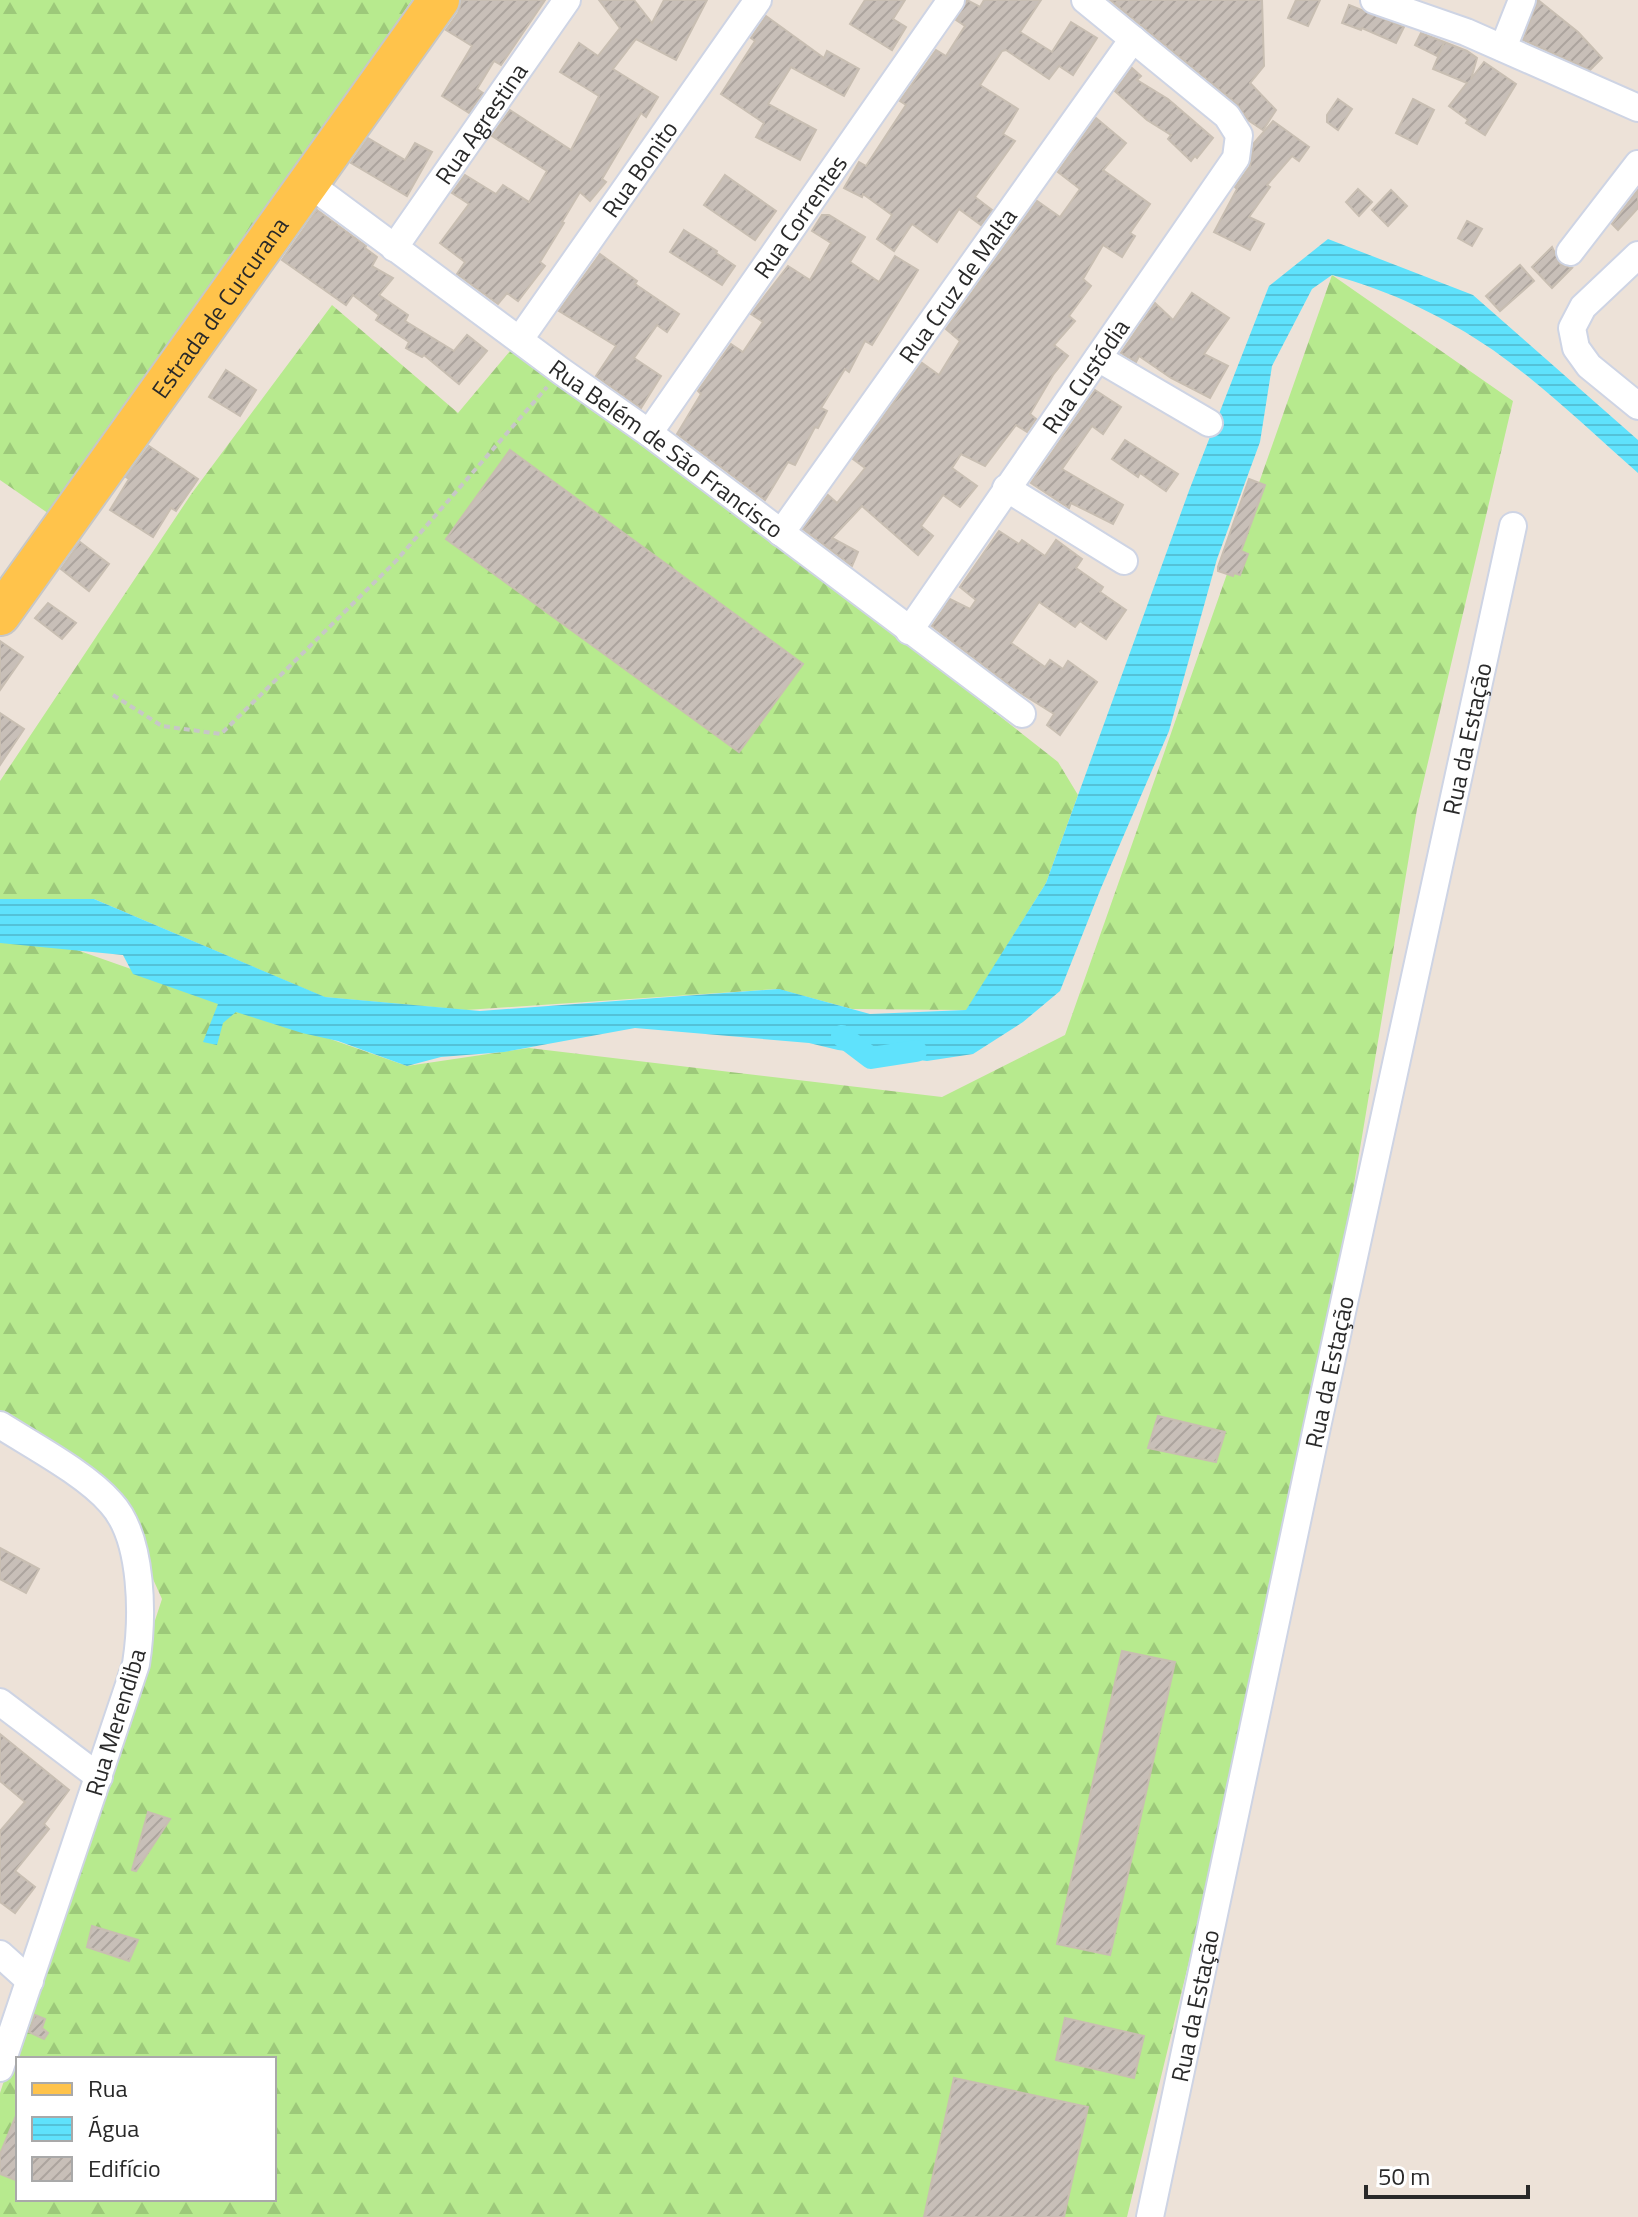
<svg xmlns="http://www.w3.org/2000/svg" width="1638" height="2217" font-family="'Titillium Web',sans-serif">
<defs>
<pattern id="forest-firs" width="22" height="20" patternUnits="userSpaceOnUse" patternTransform="scale(2)"><rect width="22" height="20" fill="#b7ea8e"/><path d="M5 1l3.5 6h-7zM16 11l3.5 6h-7z" fill="#9dc97a"/></pattern>
<pattern id="water-rules" width="6" height="5" patternUnits="userSpaceOnUse" patternTransform="scale(2)"><rect width="6" height="5" fill="#5fe2fc"/><path d="M0 2.5h6" fill="none" stroke="#53c2d8"/></pattern>
<pattern id="building-hatch" width="6" height="6" patternUnits="userSpaceOnUse" patternTransform="scale(2)"><rect width="6" height="6" fill="#c8bfb8"/><path d="M-1 1l2-2M0 6l6-6M5 7l2-2" fill="none" stroke="#aca49e"/></pattern>
</defs>
<rect width="100%" height="100%" fill="#ede2d8"/>
<g fill="url(#forest-firs)" fill-rule="evenodd">
<path d="M0,0H412L55,518L0,480Z"/>
<path d="M1332,275L1513,401L1417,809L1301,1500L1127,2217H0V2093L162,1599L115,1495L0,1421V941L77,950L407,1066L529,1048L942,1097L1065,1035ZM18,2059H274V2199H18Z"/>
<path d="M332,305L458,413L520,339L1058,762L1078,795L1046,883L967,1010L852,1009L778,989L466,1010L324,997L94,899H0V781L192,493Z"/>
</g>
<path fill="url(#water-rules)" d="M1328,239L1473,295L1638,440V473C1591,432 1544,386 1493,350C1445,317 1389,290 1332,275L1312,289L1272,366L1260,442L1217,559L1169,731L1101,888L1060,991L1023,1022L973,1054L927,1061L838,1050L809,1043L635,1028L504,1052L441,1057L407,1066L338,1041L302,1033L236,1012L223,1023L217,1045L203,1042L218,1004L133,974L123,955L0,943V899H94L325,997L480,1011L779,989L870,1014L966,1010L1046,883L1190,488L1269,286Z"/>
<g fill="none" stroke-linecap="round" stroke-linejoin="round">
<path stroke="#5fe2fc" stroke-width="22" d="M842,1036L871,1058L916,1051"/>
</g>
<g fill="url(#building-hatch)" stroke="#c8beb2" stroke-width="2">
<path d="M462,0H545L501,65L494,61L477,89L483,93L469,113L442,96L472,46L446,30L458,13Z"/>
<path d="M599,0H634L652,23L664,0H707L676,60L636,39L613,69L658,97L646,117L641,113L602,179L606,182L590,201L580,192L562,222L564,223L540,262L545,266L518,301L507,293L498,304L457,274L465,262L440,243L469,204L452,193L465,175L496,194L503,185L529,202L547,171L492,136L510,110L571,150L599,96L560,72L579,43L598,56L620,28Z"/>
<path d="M865,0H905L893,19L906,27L892,50L850,24Z"/>
<path d="M967,0L980,7L984,0H1041L1020,32L1052,52L1071,22L1097,38L1073,75L1059,66L1049,79L1006,50L1002,51L980,85L1018,109L1003,134L1015,141L975,197L992,210L981,225L959,209L937,242L912,224L894,251L877,239L892,215L863,194L862,197L844,188L859,162L866,166L906,105L900,101L936,50L946,56L965,26L956,20Z"/>
<path d="M1110,0H1262L1264,66L1250,83L1276,110L1263,130L1248,120L1237,104Z"/>
<path d="M1296,0H1320L1308,26L1288,18Z"/>
<path d="M1538,0L1578,32L1602,58L1590,70L1523,40Z"/>
<path d="M1349,5L1404,27L1396,43L1362,28L1361,30L1342,23Z"/>
<path d="M766,16L824,58L827,51L859,69L844,96L791,67L768,104L816,130L800,160L756,137L764,123L721,94L755,41L751,38Z"/>
<path d="M1421,33L1467,51L1477,58L1471,79L1484,62L1516,84L1485,135L1466,123L1468,120L1449,106L1467,83L1433,69L1444,43L1437,56L1415,45Z"/>
<path d="M1132,68L1141,76L1137,80L1168,99L1213,138L1197,158L1195,156L1191,161L1168,139L1171,135L1147,120L1115,91Z"/>
<path d="M1338,99L1352,109L1338,130L1327,122V115Z"/>
<path d="M1413,99L1434,110L1417,144L1396,133Z"/>
<path d="M1096,118L1126,143L1103,170L1150,204L1130,233L1135,236L1122,257L1103,245L1083,279L1091,286L1069,316L1075,321L1054,345L1068,356L1053,375L1030,414L1036,419L1027,432L1016,425L985,466L961,454L952,468L977,486L960,507L943,495L921,526L933,536L918,555L862,506L832,538L858,552L852,566L803,529L828,495L837,503L865,468L853,459L922,363L939,375L960,341L946,329L1037,201L1060,217L1080,189L1058,172Z"/>
<path d="M1273,121L1309,147L1299,161L1292,156L1267,185L1270,187L1249,217L1264,224L1250,250L1214,232L1237,189L1235,187L1250,166L1254,143Z"/>
<path d="M368,138L405,160L415,143L432,152L407,196L351,163Z"/>
<path d="M725,175L776,211L755,240L704,205Z"/>
<path d="M1358,189L1372,202L1359,216L1346,202Z"/>
<path d="M1391,190L1407,206L1388,226L1372,210Z"/>
<path d="M1638,190V208L1618,230L1612,224Z"/>
<path d="M317,210L366,246L365,248L377,257L372,266L393,278L379,295L408,315L405,321L454,351L467,335L487,351L459,384L424,355L422,357L406,348L409,342L376,320L379,315L353,295L346,305L282,260Z"/>
<path d="M822,215H829L865,237L850,262L879,282L895,256L918,270L872,345L865,341L849,372L845,369L821,408L827,411L818,428L815,427L795,465L788,462L765,500L677,434L701,394L698,391L731,344L743,352L763,322L751,314L788,266L810,280L831,243L812,231Z"/>
<path d="M1467,221L1482,229L1472,246L1458,238Z"/>
<path d="M684,230L717,251L716,253L735,266L722,285L670,252Z"/>
<path d="M1552,247L1560,264L1572,268L1552,288L1532,267Z"/>
<path d="M600,254L637,281L635,284L679,314L667,332L657,325L634,358L661,376L641,408L596,376L616,346L559,311Z"/>
<path d="M1520,265L1534,281L1500,311L1486,296Z"/>
<path d="M1192,293L1229,318L1204,354L1228,366L1210,398L1171,378L1139,356L1136,362L1121,353L1155,303L1173,320Z"/>
<path d="M226,370L256,390L240,416L209,397Z"/>
<path d="M1095,390L1121,407L1103,434L1092,426L1062,469L1123,505L1113,524L1071,503L1069,508L1031,483Z"/>
<path d="M1125,440L1178,474L1166,491L1140,473L1138,477L1112,459Z"/>
<path d="M149,446L198,479L176,511L171,508L153,537L110,510L129,479L126,477Z"/>
<path d="M510,450L803,664L739,752L446,539Z"/>
<path d="M1249,479L1265,485L1241,551L1248,554L1240,575L1234,573L1233,576L1218,571V567Z"/>
<path d="M999,531L1019,544L1022,540L1045,556L1056,540L1082,559L1076,568L1103,587L1100,592L1126,610L1106,639L1080,621L1075,627L1039,602L1011,643L1045,667L1050,660L1063,669L1068,661L1097,682L1060,735L1047,725L1054,714L1016,690L932,626L950,599L970,609L976,600L960,587Z"/>
<path d="M80,542L109,564L89,591L61,569Z"/>
<path d="M48,603L76,623L62,639L35,618Z"/>
<path d="M0,641L23,657L0,690Z"/>
<path d="M0,713L24,729L0,765Z"/>
<path d="M1158,1416L1225,1432L1216,1462L1148,1448Z"/>
<path d="M0,1548L39,1569L26,1593L0,1579Z"/>
<path d="M1122,1651L1175,1662L1110,1955L1057,1944Z"/>
<path d="M0,1734L69,1790L44,1824L49,1829L15,1871L35,1887L15,1913L0,1902V1831L25,1802L0,1781Z"/>
<path d="M148,1812L170,1819L136,1871L132,1870Z"/>
<path d="M92,1926L138,1940L129,1961L87,1947Z"/>
<path d="M35,2015L45,2019L42,2028L48,2033L44,2039L29,2032Z"/>
<path d="M1065,2018L1144,2036L1134,2078L1056,2060Z"/>
<path d="M954,2078L1088,2107L1064,2217H924Z"/>
<path d="M18,2111V2181L0,2174V2154Z"/>
</g>
<g fill="none" stroke-linecap="round" stroke-linejoin="round">
<g stroke="#ced4e4" stroke-width="30">
<g id="minor">
<path d="M1374,0L1466,32L1638,108"/>
<path d="M1503,48L1522,0"/>
<path id="s1" d="M308,183L561,371L649,433L1022,714"/>
<path id="s2" d="M394,248L567,0"/>
<path d="M1570,252L1638,164"/>
<path d="M1638,255L1583,307L1572,328L1576,348L1589,366L1638,406"/>
<path id="s3" d="M520,339L758,0"/>
<path d="M1098,358L1209,423"/>
<path id="s4" d="M649,433L951,0"/>
<path d="M1006,488L1124,561"/>
<path id="s5" d="M781,533L1133,39"/>
<path id="s6" d="M909,631L1236,158L1239,135L1227,116L1085,0"/>
<path d="M0,1425C33,1446 86,1474 111,1503C144,1539 143,1619 136,1664L0,2068"/>
<path d="M0,1702L99,1777"/>
<path d="M0,1954L30,1981"/>
<path id="s7" d="M1150,2217L1317,1427L1513,526"/>
</g>
</g>
<g stroke="#c7c7c7" stroke-width="44">
<g id="primary">
<path id="s8" d="M0,615L439,0"/>
</g>
</g>
<path stroke="#c7c7c7" stroke-width="4" stroke-dasharray="6 4" stroke-linecap="butt" d="M113,695L162,726L221,734L395,562L547,387"/>
<use href="#minor" stroke="#fff" stroke-width="26"/>
<use href="#primary" stroke="#ffc34b" stroke-width="40"/>
</g>
<g text-anchor="middle" dominant-baseline="central" stroke-width="7" stroke-linejoin="round" paint-order="stroke">
<g font-size="24" fill="#292929" stroke="#fff">
<text stroke="none"><textPath href="#s2" startOffset="152">Rua Agrestina</textPath></text>
<text stroke="none"><textPath href="#s3" startOffset="208">Rua Bonito</textPath></text>
<text stroke="none"><textPath href="#s4" startOffset="264">Rua Correntes</textPath></text>
<text stroke="none"><textPath href="#s5" startOffset="304">Rua Cruz de Malta</textPath></text>
<text stroke="none"><textPath href="#s8" startOffset="378">Estrada de Curcurana</textPath></text>
<text stroke="none"><textPath href="#s6" startOffset="310">Rua Custódia</textPath></text>
<text stroke="none"><textPath href="#s1" startOffset="446">Rua Belém de São Francisco</textPath></text>
<text stroke="none"><textPath href="#s7" startOffset="1512">Rua da Estação</textPath></text>
<text stroke="none"><textPath href="#s7" startOffset="864">Rua da Estação</textPath></text>
<text transform="translate(115 1722) rotate(-73)">Rua Merendiba</text>
<text stroke="none"><textPath href="#s7" startOffset="216">Rua da Estação</textPath></text>
</g>
</g>
<rect x="16" y="2057" width="260" height="144" fill="#ffffff" stroke="#a9a9a9" stroke-width="2"/>
<rect x="32" y="2083" width="40" height="12" fill="#ffc34b" stroke="#a9a9a9" stroke-width="2"/>
<text x="88" y="2097" font-size="24" fill="#292929">Rua</text>
<rect x="32" y="2117" width="40" height="24" fill="url(#water-rules)" stroke="#a9a9a9" stroke-width="2"/>
<text x="88" y="2137" font-size="24" fill="#292929">Água</text>
<rect x="32" y="2157" width="40" height="24" fill="url(#building-hatch)" stroke="#a9a9a9" stroke-width="2"/>
<text x="88" y="2177" font-size="24" fill="#292929">Edifício</text>
<path d="M1366 2185v12h162v-12" fill="none" stroke="#292929" stroke-width="4"/>
<text x="1378" y="2185" font-size="24" fill="#292929" stroke="#ffffff" stroke-width="6" paint-order="stroke">50 m</text>
</svg>
